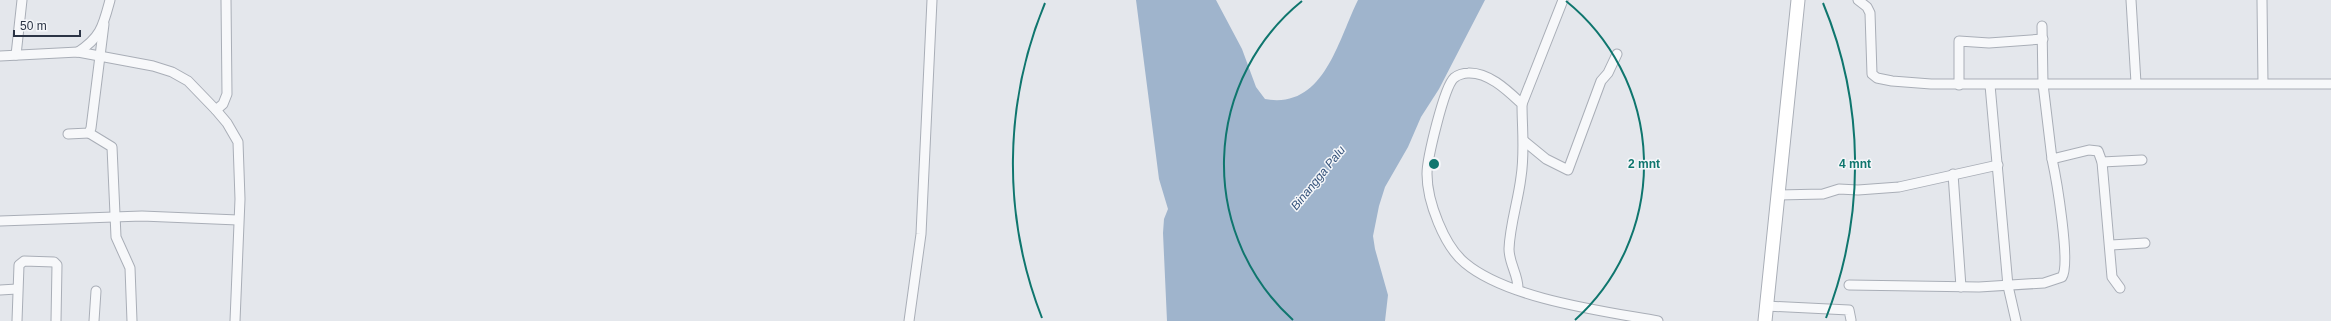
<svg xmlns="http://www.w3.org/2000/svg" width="2331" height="321" font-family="Helvetica,sans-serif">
<rect width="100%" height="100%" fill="#e4e7ec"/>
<path fill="#9fb4cc" d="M1136,0H1216L1242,49L1256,87L1265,99C1324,110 1338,40 1358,0H1485L1439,89L1421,117L1408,147L1385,187L1379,206L1373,236L1375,249L1388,295L1385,321H1167L1163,233L1164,219L1168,209L1159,179Z"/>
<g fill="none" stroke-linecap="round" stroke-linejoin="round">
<g stroke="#a9aeb7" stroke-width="11">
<g id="street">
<path d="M1858,0L1867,7L1870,13L1872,74L1877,78L1892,81L1931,84H2331"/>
<path d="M2131,0L2136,83"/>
<path d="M2262,0L2263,83"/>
<path d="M2042,26L2043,84L2052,159L2089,150L2098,151L2102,162L2112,277L2120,288"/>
<path d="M78,52C101,37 103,26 110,0"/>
<path d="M16,55L22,0"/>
<path d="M0,56L78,52L153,66L172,72L188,81L216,110L227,123L238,142L240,199L235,321"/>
<path d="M1959,85V41L1989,43L2043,39"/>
<path d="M1990,85L2008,286L2016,321"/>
<path d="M1522,104L1563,0"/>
<path d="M216,110L223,104L227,94L226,0"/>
<path d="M89,133L112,147L116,237L130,268L132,321"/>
<path d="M68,134L89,133L91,128L104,24"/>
<path d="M1524,141L1546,159L1568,170L1601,81L1608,73L1617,54"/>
<path d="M2102,162L2142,160"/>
<path d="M1953,174L1961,287"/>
<path d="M1778,195L1823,194L1839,189L1858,190L1899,187L1998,165"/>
<path d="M0,221L142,216L238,220"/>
<path d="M2111,245L2145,243"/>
<path d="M1849,285L1979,287L2044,283L2062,277C2071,264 2056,177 2052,159"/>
<path d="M0,290L17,289"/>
<path d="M1518,290C1519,276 1509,264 1509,249C1510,224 1518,202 1521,177C1525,152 1522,128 1522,104C1508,91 1489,72 1468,73C1464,73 1457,75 1454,78C1444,87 1427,159 1427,174C1427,201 1444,246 1465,263C1508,299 1603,311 1658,321"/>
<path d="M1766,306L1849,310L1851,320"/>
<path d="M17,321L19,265L24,261L54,262L57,265L56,321"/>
<path d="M94,321L96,291"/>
<path d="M909,321L921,234L932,0"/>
</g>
</g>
<g stroke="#a9aeb7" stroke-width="15">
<path id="secondary" d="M1765,321L1798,0"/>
</g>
<use href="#street" stroke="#f7f8fa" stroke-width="9"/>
<use href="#secondary" stroke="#fff" stroke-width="13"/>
</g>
<g fill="none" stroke="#0f766e" stroke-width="2">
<path d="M1293 320A210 210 0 0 1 1302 1M1566 1A210 210 0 0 1 1575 320"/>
<path d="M1042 318A421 421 0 0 1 1045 3M1823 3A421 421 0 0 1 1826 318"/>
</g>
<g text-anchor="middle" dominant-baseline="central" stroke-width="3" stroke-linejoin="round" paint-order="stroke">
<g font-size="12" font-style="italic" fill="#34527a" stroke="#f4f6f9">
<text transform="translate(1318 178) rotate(-51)">Binangga Palu</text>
</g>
</g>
<circle cx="1434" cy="164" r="6" fill="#0f766e" stroke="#f4f6f9" stroke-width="2"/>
<g font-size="12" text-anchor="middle" font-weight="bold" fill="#0f766e" stroke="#f4f6f9" stroke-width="3" stroke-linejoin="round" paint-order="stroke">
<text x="1644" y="168">2 mnt</text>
<text x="1855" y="168">4 mnt</text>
</g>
<path d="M14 30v6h66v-6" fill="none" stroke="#2b3445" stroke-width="2"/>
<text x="20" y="30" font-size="12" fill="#2b3445" stroke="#f4f6f9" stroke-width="3" paint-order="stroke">50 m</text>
</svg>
